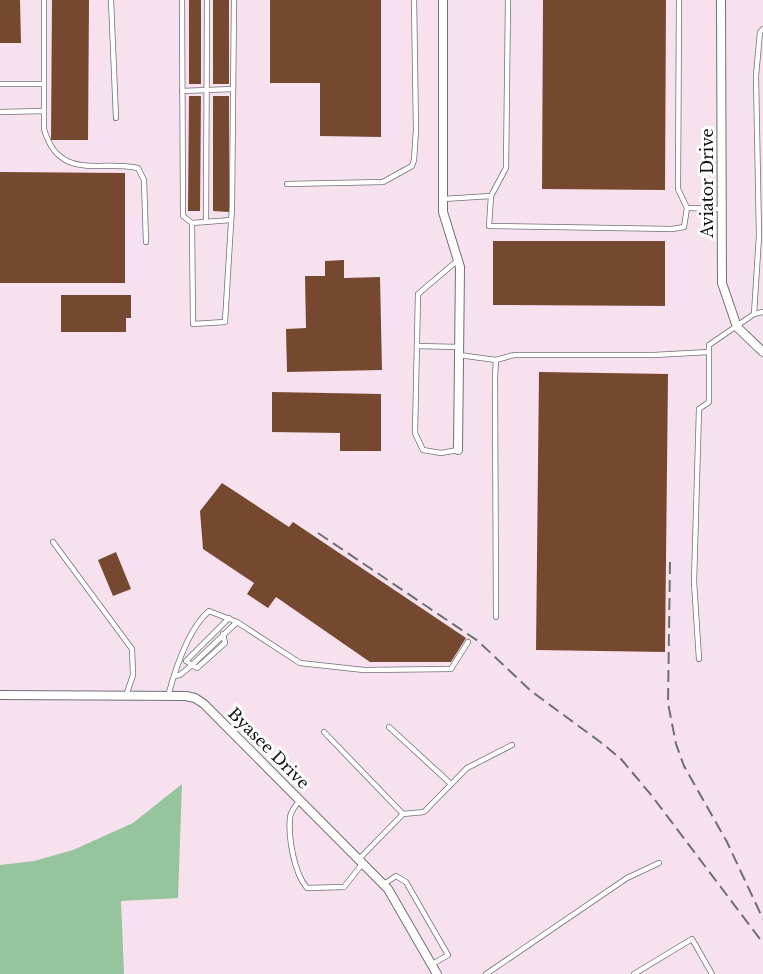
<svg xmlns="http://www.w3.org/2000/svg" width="763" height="974" font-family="'Libre Baskerville',serif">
<rect width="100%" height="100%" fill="#eef3f8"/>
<rect fill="#f7e1ee" x="0" y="0" width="763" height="974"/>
<path fill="#95c49d" d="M182,784L178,898L121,901L124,974H0V865L34,861L73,850L133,823Z"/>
<g fill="#774830">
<path d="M0,0H20L21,43H0Z"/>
<path d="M52,0H89L88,140H51Z"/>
<rect x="189" y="0" width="12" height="84"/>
<rect x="213" y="0" width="16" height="84"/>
<path d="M270,0H381V137L320,136V83H270Z"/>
<path d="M543,0H666L665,190L542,189Z"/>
<path d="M189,96H201L200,211H188Z"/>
<path d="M213,96H229V212L213,211Z"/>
<path d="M0,172L125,173V283H0Z"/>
<path d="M493,241H665V306L493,305Z"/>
<path d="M344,260V278L380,277L382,370L287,372L286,329L306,328L305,276H325V261Z"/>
<path d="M61,295H131V318H126V332H61Z"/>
<path d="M539,372L668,374L665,652L536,650Z"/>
<path d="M272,392L381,394V451H340V433L272,432Z"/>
<path d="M222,483L289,527L293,522L466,638L451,662H370L276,597L268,608L247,594L254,583L203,549L200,511Z"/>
<path d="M116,552L131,589L113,596L98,560Z"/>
</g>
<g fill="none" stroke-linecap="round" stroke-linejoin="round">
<g stroke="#6e7276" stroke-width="6">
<g id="lane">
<path d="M44,0V129C59,181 98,160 138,168L144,180L146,242"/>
<path d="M111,0L116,118"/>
<path d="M182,0L183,216L192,223L231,220"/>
<path d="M508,0L506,168L491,196L489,226L672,229L684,227L687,208L678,189L679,0"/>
<path d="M0,84H44"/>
<path d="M182,91L233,89"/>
<path d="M0,112L44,111"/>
<path d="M287,184L383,182L412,166L414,160L416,130L414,0"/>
<path d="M443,199L491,196"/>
<path d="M687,208L722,209"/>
<path d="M206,222L207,0"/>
<path d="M192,223L193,324L225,322L232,207L234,0"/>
<path d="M754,314L759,236L756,76L760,32L763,29"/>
<path d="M417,346L459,347"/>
<path d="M459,355L496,360"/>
<path d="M458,450L441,453L423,450L415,433L418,294L458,260"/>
<path d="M53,542L132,649L133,675L126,696"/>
<path d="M496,617L495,377L496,360L514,355H654L709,352"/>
<path d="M229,618L186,661L192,665L237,622"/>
<path d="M699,659L694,582L699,409L709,402V345L754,314L763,312"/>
<path d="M174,676L180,675L192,665L197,668L225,643L223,634"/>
<path d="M168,696C175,670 188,629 209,611L237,622L300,663L364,670L451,669L468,642"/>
<path d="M389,727L451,784"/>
<path d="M324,732L403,814L359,859"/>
<path d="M300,800C296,805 291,811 290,817C288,837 294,873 307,888L344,887L363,863"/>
<path d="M403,814L424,812L467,768L512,745"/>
<path d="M384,884L396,876L406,882L448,955L431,965"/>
<path d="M486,974L627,878L659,863"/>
<path d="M634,974L692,939L712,974"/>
</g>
</g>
<g stroke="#6e7276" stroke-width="10">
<g id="street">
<path d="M443,0V212L460,267L458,450"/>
<path d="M721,0L722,283L737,327L763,352"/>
<path d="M0,695L186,696L195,698L204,704L388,889L437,974"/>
</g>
</g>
<use href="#lane" stroke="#fff" stroke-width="4.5"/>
<use href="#street" stroke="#fff" stroke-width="8"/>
<g stroke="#6d7073" stroke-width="2" stroke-dasharray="12 6" stroke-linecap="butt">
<path d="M318,533L478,641L531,691L603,744L621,759L652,796L763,943"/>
<path d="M670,562L668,703L676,744L684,766L727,842L763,919"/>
</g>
</g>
<g text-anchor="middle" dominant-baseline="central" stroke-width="6" stroke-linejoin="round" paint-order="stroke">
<g font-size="16" fill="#111315" stroke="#fff">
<text transform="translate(707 183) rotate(-90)">Aviator Drive</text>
<text transform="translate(269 748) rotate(45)">Byasee Drive</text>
</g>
</g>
</svg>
